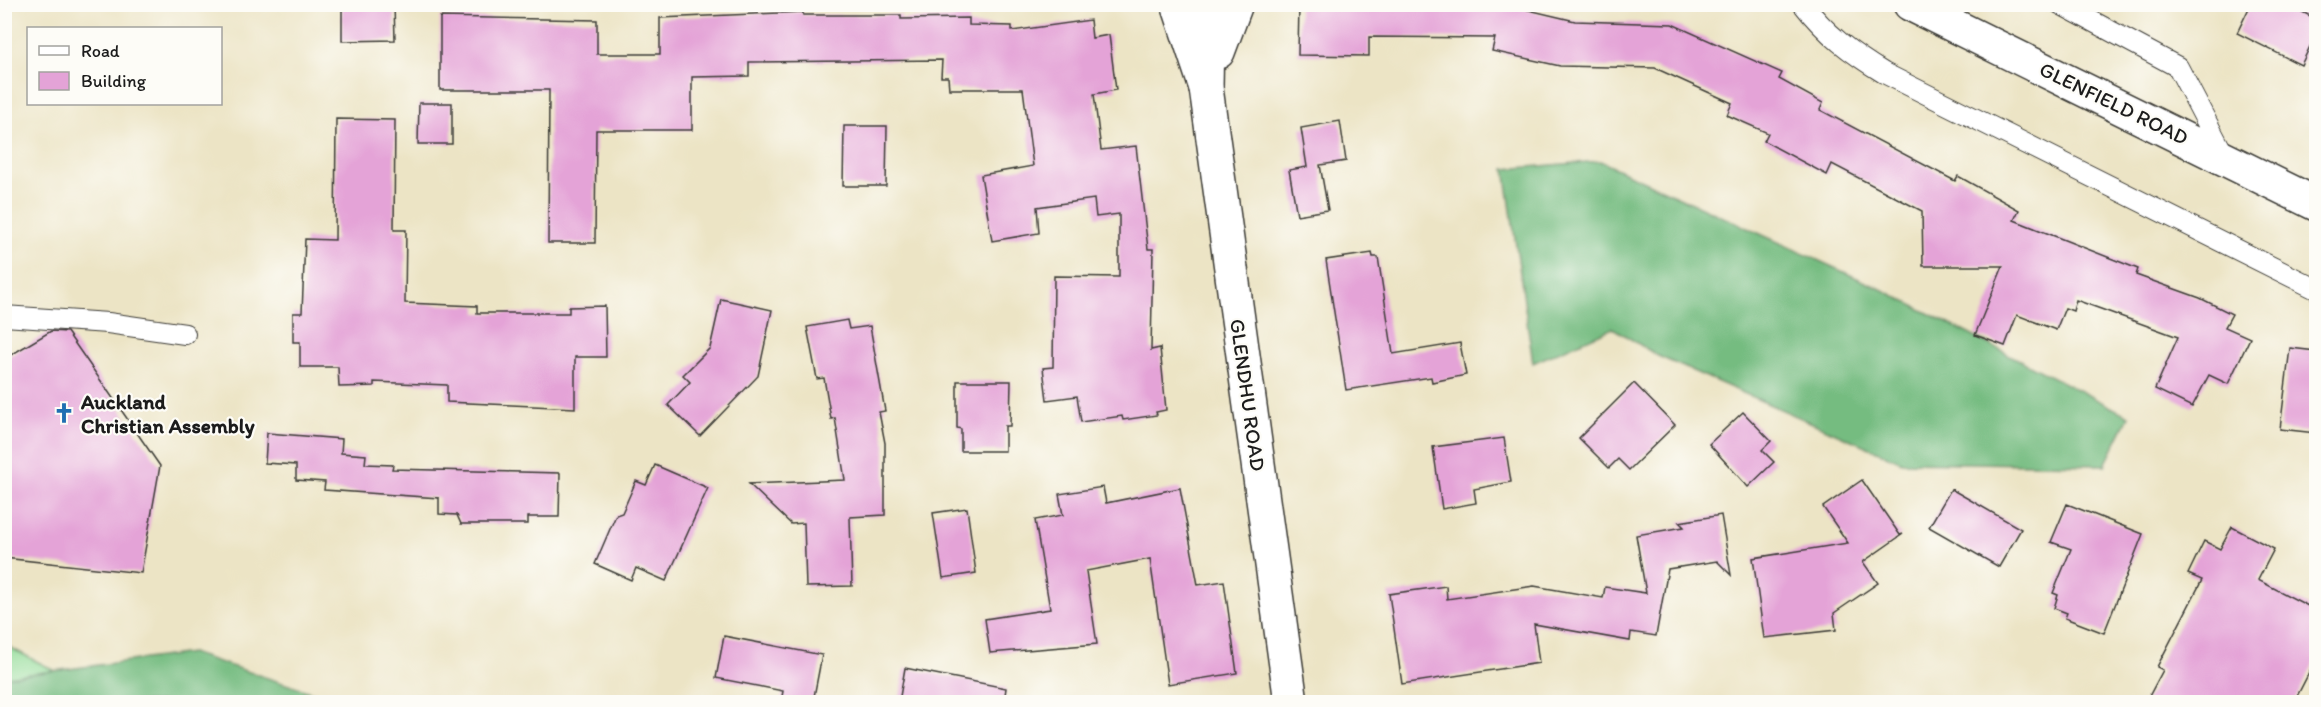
<svg xmlns="http://www.w3.org/2000/svg" width="2321" height="707" font-family="Itim,sans-serif">
<rect width="100%" height="100%" fill="#fdfcf7"/>
<filter id="ink" filterUnits="userSpaceOnUse"><feTurbulence type="fractalNoise" baseFrequency=".0167" numOctaves="2"/><feDisplacementMap in="SourceGraphic" scale="12" xChannelSelector="R" yChannelSelector="G"/><feConvolveMatrix kernelMatrix="1 2 1 2 8 2 1 2 1" color-interpolation-filters="sRGB"/></filter>
<filter id="wash" filterUnits="userSpaceOnUse"><feTurbulence type="fractalNoise" baseFrequency=".008" numOctaves="4" result="noise"/><feDisplacementMap in="SourceGraphic" scale="24" xChannelSelector="R" yChannelSelector="G"/><feGaussianBlur stdDeviation="1.35" result="paint"/><feColorMatrix in="noise" values="0 0 0 0 0 0 0 0 0 0 0 0 0 0 0 0 0 1.4 0 .05"/><feComposite in="paint" operator="in"/></filter>
<g filter="url(#wash)">
<rect width="100%" height="100%" fill="#ece4c5"/>
<path fill="#92dc98" stroke="#577c5a" stroke-width="1.5" d="M5,645L116,702H5Z"/>
<g fill="#75bc80" stroke="#486c4e" stroke-width="1.5">
<path d="M1600,161L1879,288L2129,416L2105,465L1902,462L1658,356L1613,328L1533,363L1505,169Z"/>
<path d="M191,653L341,702H5V679L7,677Z"/>
</g>
<g id="blocks">
<g fill="#e4a3d7">
<path d="M342,4H394L395,40L342,41Z"/>
<path d="M1299,4H1503L1575,21L1672,24L1782,73L1779,79L1823,103L1820,110L1955,181L1958,176L2019,210L2014,220L2138,269L2136,275L2200,298L2232,314L2225,327L2250,338L2228,384L2209,375L2192,407L2155,389L2178,337L2076,300L2073,311L2065,308L2056,330L2017,315L2005,346L1975,335L2003,266H1923L1922,211L1832,164L1827,175L1764,141L1768,133L1727,115L1732,103L1655,68L1560,66L1492,51L1495,38L1369,37V56L1298,55Z"/>
<path d="M2251,4H2287L2316,19V34L2301,65L2237,33Z"/>
<path d="M803,12V15H901V19L969,18V25L1012,26V31L1090,20L1092,38L1109,35L1116,90L1094,94L1101,150L1136,146L1148,249H1153L1151,350L1160,348L1166,410L1156,412L1157,415L1123,420L1122,416L1081,422L1077,396L1047,400L1043,368L1053,367L1054,276L1119,277V214L1096,217L1094,199L1037,207L1039,233L992,241L981,175L1033,166L1023,89H949L948,77H941L942,60L749,62V76L692,77V130H596L595,243H548L549,90H440V17L597,20V54H660V18Z"/>
<path d="M419,103H452V144H418Z"/>
<path d="M336,119L395,120L394,230H406L405,303L477,306V313H569V307L605,306L606,357H575V408L447,402V385L374,382V386L339,387L338,367H300V342H293V313H302L305,239L335,240Z"/>
<path d="M1340,121L1346,161L1320,165L1328,210L1297,215L1289,170L1307,167L1301,128Z"/>
<path d="M844,126H887L886,186H843Z"/>
<path d="M1372,253L1373,257H1378L1393,354L1460,343L1466,375L1432,382L1431,377L1346,390L1326,260Z"/>
<path d="M721,299L772,310L758,376L700,436L668,405L690,382L683,375L710,348Z"/>
<path d="M847,320L849,329L870,326L885,411L879,412L885,443V515L850,517L852,586L806,587L804,523L791,524L749,484L845,480L835,418L831,419L824,378L817,379L807,327Z"/>
<path d="M51,331L67,332L160,466L141,573L4,558V359Z"/>
<path d="M2290,348L2316,351V433L2280,429Z"/>
<path d="M957,381H1011L1010,426H1005V451H961V429L957,428Z"/>
<path d="M1634,383L1675,425L1629,470L1618,459L1609,468L1579,438Z"/>
<path d="M1743,412L1771,441L1762,450L1774,462L1748,487L1709,444Z"/>
<path d="M267,433L342,439L341,453L366,455L365,464L393,465L392,469L560,473L559,517H528V524H461L457,515L439,514V498L324,490L325,482L296,480V465L265,463Z"/>
<path d="M1504,438L1511,482L1474,489L1476,503L1442,509L1433,447Z"/>
<path d="M655,465L708,488L666,581L636,568L631,580L595,564L616,515L622,513L636,481L646,485Z"/>
<path d="M1862,480L1900,535L1903,534L1863,562L1878,583L1834,613L1836,630L1764,638L1753,558L1848,543L1823,507Z"/>
<path d="M1103,487L1106,503L1180,488L1198,585L1224,581L1237,673L1168,684L1150,559L1086,571L1097,644L990,653L985,619L1050,609L1035,520L1063,515L1059,494Z"/>
<path d="M1951,489L2021,529L1999,567L1929,527Z"/>
<path d="M2067,504L2143,534L2104,633L2065,618L2067,613L2054,608L2058,595L2053,593L2071,549L2051,542Z"/>
<path d="M967,508L976,573L943,578L933,513Z"/>
<path d="M1721,515L1731,575L1717,561L1668,569L1656,636L1631,632L1630,641L1534,624L1539,663L1402,684L1389,594L1446,586L1447,599L1534,586L1603,598L1605,587L1646,593L1636,535L1684,527L1679,522Z"/>
<path d="M2232,527L2274,549L2258,580L2316,610V659L2294,702H2146L2163,670L2157,667L2202,580L2188,574L2204,541L2220,549Z"/>
<path d="M724,636L822,655L813,702H781L783,691L716,678Z"/>
<path d="M905,668L1006,688L1004,702H899Z"/>
</g>
</g>
</g>
<g filter="url(#ink)">
<use href="#blocks" fill-opacity="0" stroke="#3b3a35" stroke-width="1.5"/>
<g fill="none" stroke-linecap="round" stroke-linejoin="round">
<g stroke="#3b3a35" stroke-width="22">
<g id="service">
<path d="M1803,4C1826,34 1851,53 1884,73L2316,289"/>
<path d="M2060,4L2178,67L2225,157"/>
<path d="M4,316L108,323L185,334"/>
</g>
</g>
<g stroke="#3b3a35" stroke-width="36">
<g id="minor">
<path d="M1211,4L1207,32L1206,88L1291,702"/>
<path d="M1218,52L1236,4"/>
</g>
</g>
<g stroke="#3b3a35" stroke-width="36">
<g id="primary">
<path d="M1178,4L1206,88"/>
<path d="M1910,4L2316,204"/>
</g>
</g>
<use href="#service" stroke="#fff" stroke-width="20"/>
<use href="#minor" stroke="#fff" stroke-width="33"/>
<use href="#primary" stroke="#fff" stroke-width="33"/>
</g>
</g>
<defs>
<g id="church-bare" transform="scale(1.62)"><path d="M-1.2-6h2.4v3.5h3.3v2.4h-3.3V6h-2.4V-.1h-3.3v-2.4h3.3Z" fill="#1f6fb2" stroke="#fdfcf7" stroke-width="2.5" paint-order="stroke"/></g>
</defs>
<g fill-rule="evenodd">
<use href="#church-bare" x="64" y="413"/>
</g>
<g text-anchor="middle" dominant-baseline="central" stroke-width="4.5" stroke-linejoin="round" paint-order="stroke">
<g font-size="21" fill="#1c1c1c" stroke="#fdfcf7">
<text transform="translate(2114 103) rotate(26)">GLENFIELD ROAD</text>
<text transform="translate(1248 395) rotate(82)">GLENDHU ROAD</text>
</g>
<g font-size="21" font-weight="bold" fill="#1c1c1c" stroke="#fdfcf7" text-anchor="start">
<text x="81" y="401">Auckland<tspan x="81" dy="24">Christian Assembly</tspan></text>
</g>
</g>
<rect width="2321" height="707" fill="none" stroke="#fdfcf7" stroke-width="24"/>
<rect x="27" y="27" width="195" height="78" fill="#fdfcf7" stroke="#a3a29f" stroke-width="1.5"/>
<rect x="39" y="46" width="30" height="9" fill="#ffffff" stroke="#a3a29f" stroke-width="1.5"/>
<text x="81" y="57" font-size="18" fill="#1c1c1c">Road</text>
<rect x="39" y="72" width="30" height="18" fill="#e4a3d7" stroke="#a3a29f" stroke-width="1.5"/>
<text x="81" y="87" font-size="18" fill="#1c1c1c">Building</text>
</svg>
